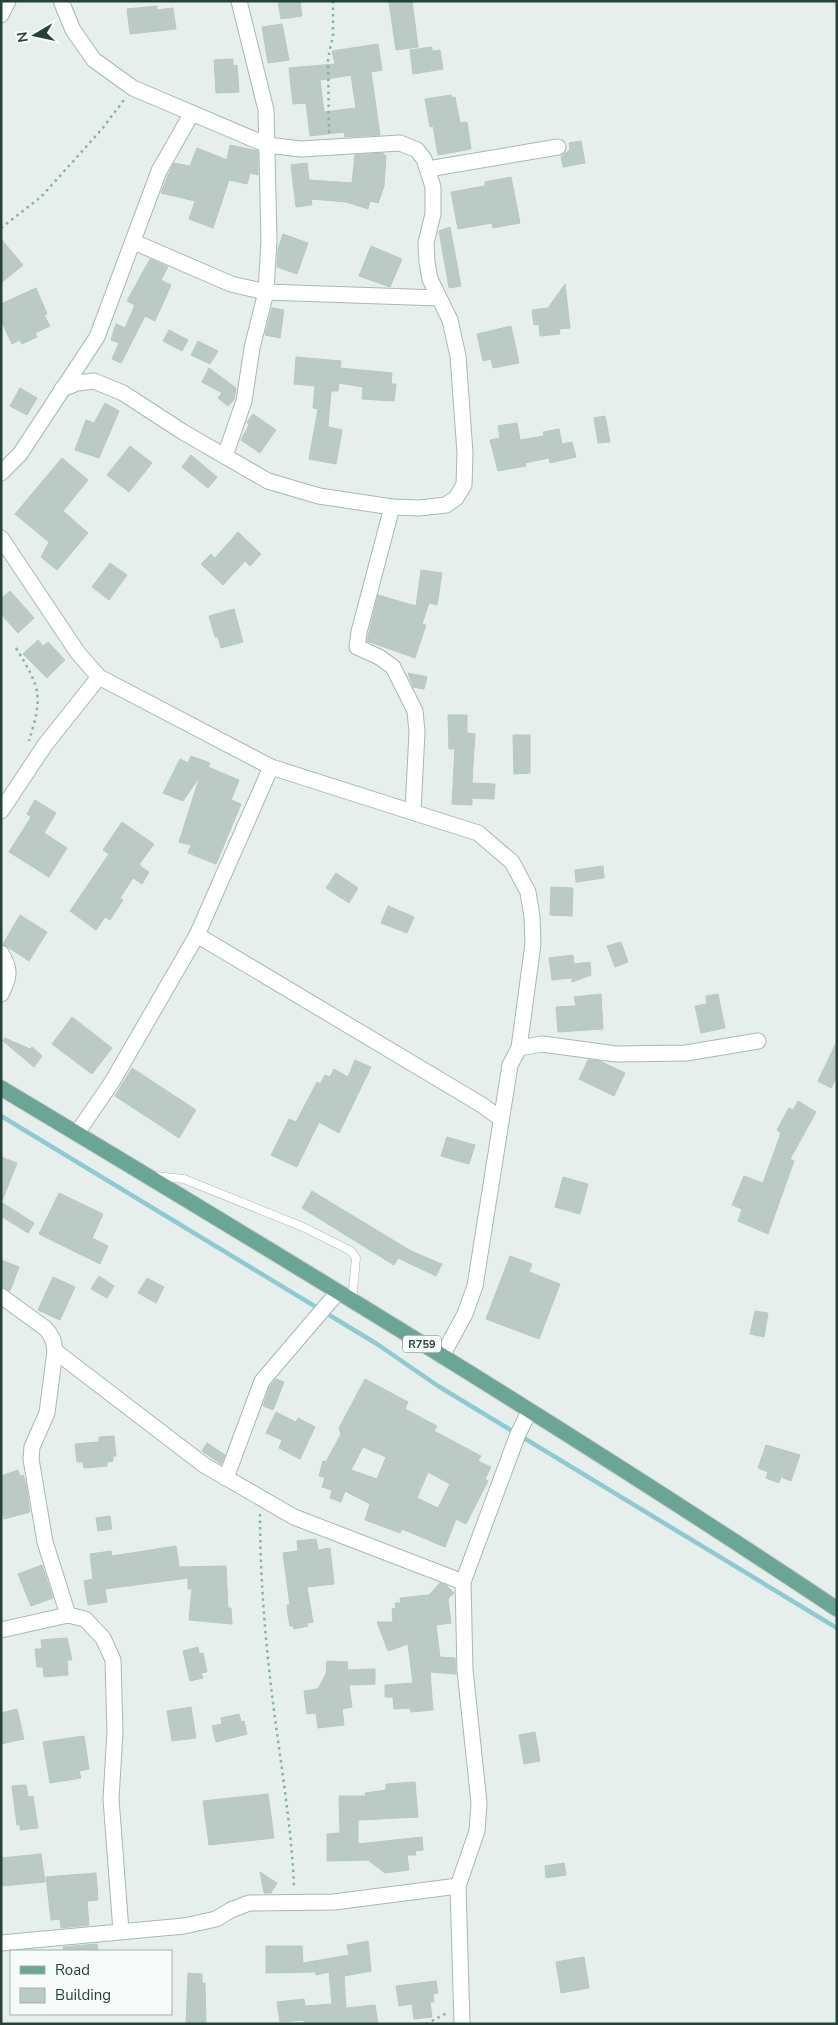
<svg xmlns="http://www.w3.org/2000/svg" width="838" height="2025" font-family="'Nunito Sans',sans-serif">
<rect width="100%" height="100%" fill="#e6efeb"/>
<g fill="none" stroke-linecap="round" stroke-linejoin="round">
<path stroke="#8ec9d4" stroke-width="4.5" d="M1,1116L377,1344L438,1386L837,1628"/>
</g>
<g fill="#bbcac4" stroke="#b8c9c2" fill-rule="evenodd">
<path d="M278,1H300L302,16L281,19Z"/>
<path d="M398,1H412L418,47L396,50L389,2Z"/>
<path d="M157,6V10L173,8L176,29L130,34L127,9Z"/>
<path d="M282,24L289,60L268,63L262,27Z"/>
<path d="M378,44L382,70L371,72L380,135L345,137L344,132L310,136L306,103L293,104L289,68L335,64L332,51ZM351,75L356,108L324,112L320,80Z"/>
<path d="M432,47V51L440,50L443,69L413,74L410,50Z"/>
<path d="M233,59V66L237,65L239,92L216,93L214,60Z"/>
<path d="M451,95L452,98L455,97L460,123L467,122L471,149L438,155L433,126L430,127L425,99Z"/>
<path d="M581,141L585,163L563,167L561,156L570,150L569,143Z"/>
<path d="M230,145L258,151V175L250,173L247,184L229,180L213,228L189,219L195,201L161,193L168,175L174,163L190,166L197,148L227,160Z"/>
<path d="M383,153L386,156L384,186L378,203L370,201L368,209L346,202L311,199L312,205L296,207L291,165L307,163L309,180L352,183L355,155Z"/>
<path d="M511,177L520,223L493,228L492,223L458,229L451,192L485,186V182Z"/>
<path d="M450,227L461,286L449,288L439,231Z"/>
<path d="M283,234L308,243L297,274L277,267L278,249Z"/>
<path d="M1,239L23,265L1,283Z"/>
<path d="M371,246L402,259L390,287L359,276Z"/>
<path d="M150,259L168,267L161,280L171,285L155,321L145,316L121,363L112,359L119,343L111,340L116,324L125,328L135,305L127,301Z"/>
<path d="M565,284L570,328L559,329L560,334L540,336L539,324L534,325L532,310L548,308Z"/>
<path d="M36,288L47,314L44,315L50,326L35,333L37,337L22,344L20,340L12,344L1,320V304Z"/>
<path d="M272,308L284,310L280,338L265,335Z"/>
<path d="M511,326L519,363L493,368L491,359L483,361L477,334Z"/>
<path d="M169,330L188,340L182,351L163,341Z"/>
<path d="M198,341L218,351L210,364L191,355Z"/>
<path d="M296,357L341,361L340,368L392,373L391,384H396L394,401L362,399L363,387L339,383L338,391H331L328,427L342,430L336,464L309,459L318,409L313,408L315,386L294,384Z"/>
<path d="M209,368L236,388L234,400L228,406L218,398L222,393L202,382Z"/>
<path d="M20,388L37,398L27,415L10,406Z"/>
<path d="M105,403L119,411L99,458L75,450L86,420L94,423Z"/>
<path d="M253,414L276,430L260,453L241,440L249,425L247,422Z"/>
<path d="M605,416L610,442L598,443L594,418Z"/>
<path d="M517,423L520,440L544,436L543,432L559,429L562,444L572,442L576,457L550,463L549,458L525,463L526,466L498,471L490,440L500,438L498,426Z"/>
<path d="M130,446L152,463L129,492L107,475Z"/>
<path d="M191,455L217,477L208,488L182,467Z"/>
<path d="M62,458L88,480L63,511L88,533L57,570L41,557L49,542L15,514Z"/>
<path d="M238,532L261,554L250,566L245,561L223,585L201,564L211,554L215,558Z"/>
<path d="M110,563L127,575L109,600L92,587Z"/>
<path d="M421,570L442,573L437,605L429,603L422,624L426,625L415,658L367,641L378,595L416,606Z"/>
<path d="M10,591L34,618L18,633L1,614V599Z"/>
<path d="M234,609L243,642L221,648L218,637H215L209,616Z"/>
<path d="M38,640L43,646L48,642L65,660L47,678L23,654Z"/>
<path d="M408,673L427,677L424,689L413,687Z"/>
<path d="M448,715H467V733L475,734L472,783L495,784L494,799L472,798V805L452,804L455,749H449Z"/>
<path d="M513,735H530V773L514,774Z"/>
<path d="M191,756L210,763L208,767L239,780L231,800L241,804L216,864L188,853L191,845L179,842L200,776L183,801L163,793L180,759L188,763Z"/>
<path d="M35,800L56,813L44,833L67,848L49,877L9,852L31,817L27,814Z"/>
<path d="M122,822L154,844L140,863V866L149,872L142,884L133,878L120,898L123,900L110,920L105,917L96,930L70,911L109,854L103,850Z"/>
<path d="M603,866L604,878L576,882L575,870Z"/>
<path d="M336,873L358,888L349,903L326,888Z"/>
<path d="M551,887L573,888L572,916L550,915Z"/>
<path d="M388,906L414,917L407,933L381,923Z"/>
<path d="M20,915L47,932L29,961L3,944Z"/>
<path d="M621,942L628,962L615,967L607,946Z"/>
<path d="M573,955L574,964L590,962L591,975L572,982V978L552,980L549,958Z"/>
<path d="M601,994L603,1029L558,1032L556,1007L576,1006L574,997Z"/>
<path d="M718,994L725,1028L701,1033L695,1006L707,1004L706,996Z"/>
<path d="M72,1017L112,1048L92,1074L52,1044Z"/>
<path d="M5,1038L30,1049L32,1047L42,1056L34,1067L3,1041Z"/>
<path d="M837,1041V1076L831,1088L818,1081Z"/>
<path d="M355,1060L371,1067L339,1133L319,1122L297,1167L271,1155L289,1119L296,1122L317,1082L320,1084L325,1075L330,1077L334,1069L348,1077Z"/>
<path d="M588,1060L600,1061L625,1073L614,1096L579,1079Z"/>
<path d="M132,1068L196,1110L179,1138L115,1096Z"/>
<path d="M798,1101L816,1112L790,1159L794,1161L768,1234L738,1221L742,1209L732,1205L744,1176L763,1183L781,1133L777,1130L789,1108L793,1110Z"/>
<path d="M447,1137L475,1145L469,1164L441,1156Z"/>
<path d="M1,1157L17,1163L2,1201H1Z"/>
<path d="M563,1177L588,1184L580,1214L555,1207Z"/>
<path d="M312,1191L411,1251L442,1264L436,1276L398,1258L394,1265L302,1208Z"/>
<path d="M59,1193L103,1214L92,1238L108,1246L100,1264L39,1234Z"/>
<path d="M1,1202L34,1223L28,1233L1,1216Z"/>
<path d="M510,1256L532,1264L529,1272L560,1284L539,1339L486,1319Z"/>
<path d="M1,1260L19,1267L10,1291L1,1287Z"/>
<path d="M99,1276L114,1286L107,1298L91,1289Z"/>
<path d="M53,1277L75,1287L60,1320L38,1310Z"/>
<path d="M147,1278L164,1287L156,1303L138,1293Z"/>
<path d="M755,1311L768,1313L764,1337L750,1334Z"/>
<path d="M276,1379L284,1382L273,1410L263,1406L270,1386Z"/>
<path d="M365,1379L408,1402L405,1409L437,1426L434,1431L481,1456L478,1461L491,1467L485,1479L488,1481L466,1524L456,1519L445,1547L402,1529L400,1533L365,1520L370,1504L345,1491L341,1502L330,1498L332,1490L322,1487L325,1478L319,1476L323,1461L326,1462L341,1434L339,1428ZM363,1447L386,1457L377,1479L351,1470ZM428,1472L450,1484L438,1508L417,1498Z"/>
<path d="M276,1412L296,1422L298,1418L315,1427L300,1459L279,1448L282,1440L266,1433Z"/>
<path d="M114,1436L116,1456H113V1461L107,1462V1466L84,1468L83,1462H77L75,1444L99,1442V1437Z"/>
<path d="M207,1443L225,1455L221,1464L202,1451Z"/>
<path d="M766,1445L800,1455L791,1481L781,1477L779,1483L766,1478L768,1472L758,1468Z"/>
<path d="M18,1470L20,1476L23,1475L26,1484L30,1512L4,1519L1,1508V1476Z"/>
<path d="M110,1516L112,1529L98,1531L96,1518Z"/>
<path d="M316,1539L318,1550L330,1548L334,1584L307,1587L313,1622L307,1623L308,1626L294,1629L293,1626H290L288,1615L287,1605H290L283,1553L298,1551L297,1541Z"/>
<path d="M176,1546L179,1567L226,1566L228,1608H231L232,1624L189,1620L192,1589H188V1578L105,1589L107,1602L88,1605L84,1581L93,1579L90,1554L111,1551L112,1556Z"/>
<path d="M42,1565L53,1598L31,1606L18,1574Z"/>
<path d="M440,1583L447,1586L454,1593L448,1599L451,1623L436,1625L440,1657L455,1658L456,1674L430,1672L433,1710L411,1712L410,1708L394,1709L393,1697H385V1685L413,1683L408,1644L388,1651L377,1622H393L392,1609L396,1608L395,1603H401L400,1598L429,1595Z"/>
<path d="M67,1638L72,1660H67L68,1675L44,1677L43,1667H37L35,1649H42L41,1640Z"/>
<path d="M198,1647L199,1654L203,1653L207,1672L201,1673L203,1678L190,1681L183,1651Z"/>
<path d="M327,1661L348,1662L347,1670L375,1669V1684L349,1685L352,1707L342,1709L344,1725L318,1728L316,1713L307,1714L304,1691L318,1689L326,1674Z"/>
<path d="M191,1707L196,1738L172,1741L167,1711Z"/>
<path d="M17,1709L24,1739L1,1744V1713Z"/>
<path d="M239,1714L241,1722L244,1721L247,1734L216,1742L212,1726L222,1724L221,1718Z"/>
<path d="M535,1732L540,1761L524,1764L519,1735Z"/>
<path d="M84,1736L89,1769L79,1771L81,1778L50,1783L43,1742Z"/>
<path d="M415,1782L418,1817L358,1820V1844L422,1837L423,1850L415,1851L416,1855H407L409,1870L385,1873L368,1860L327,1861V1834L340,1833L339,1796H366L365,1793L386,1790V1784Z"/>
<path d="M26,1785L28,1797L33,1796L38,1828L20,1830V1824L17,1825L12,1786Z"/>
<path d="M268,1794L274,1838L209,1845L203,1801Z"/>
<path d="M41,1854L45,1882L1,1886V1858Z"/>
<path d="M564,1863L566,1875L546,1878L545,1866Z"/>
<path d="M260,1872L277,1883L271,1893H264Z"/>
<path d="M96,1873L98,1900L87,1901L89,1925L61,1928L60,1919L51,1920L46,1877Z"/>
<path d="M368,1941L371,1971L344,1976L346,2008L375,2005L378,2024H304V2020L280,2022L277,2002L304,1999L305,2006L332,2004L329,1972L316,1975L315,1972L266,1973V1946H302L303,1963L349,1955L347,1945Z"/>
<path d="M97,1944L98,1951H64L63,1947Z"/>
<path d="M584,1957L589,1988L561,1993L556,1962Z"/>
<path d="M188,1973L202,1974V1983H205L206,2024H186Z"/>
<path d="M436,1981L438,1993L433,1994L434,2002H430L432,2017L414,2019L412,2004L399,2006L396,1986Z"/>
</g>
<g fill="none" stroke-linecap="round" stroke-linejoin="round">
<g stroke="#a8b8b2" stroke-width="9">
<path id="lane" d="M155,1176L184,1179L303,1227L351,1251L356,1258L352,1300"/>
</g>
<g stroke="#a8b8b2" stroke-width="17">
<g id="street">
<path d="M61,1L73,30L94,60L133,88L267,145L301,149L400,143L417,150L424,159L433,187V214L426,243L427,262L430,279L450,320L458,356L465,453L464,485L456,498L446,505L419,508L392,507L319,496L268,481L183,432L123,393L94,381L77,383L62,389"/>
<path d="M1,15L8,1"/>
<path d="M428,169L558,147"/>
<path d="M134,242L231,284L266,292L439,298"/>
<path d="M225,456L244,401L252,348L266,292L269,241L266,110L239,1"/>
<path d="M1,473L20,454L97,337L159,171L192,113"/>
<path d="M392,507L359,632L357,647L379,657L393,667L415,711L417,732L413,811"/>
<path d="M1,538L78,653L99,677L271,767L478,833L512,862L528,892L532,917L533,944L519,1048"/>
<path d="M1,811L45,745L99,677"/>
<path d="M197,935L482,1105L501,1119"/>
<path d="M1,953C11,969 10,977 1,994"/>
<path d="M77,1133L112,1082L197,935L271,767"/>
<path d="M1,1296L45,1328C52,1335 54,1341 55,1351L47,1413L32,1447L31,1459L45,1542L68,1615"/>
<path d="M55,1351L204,1465L294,1517L463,1582"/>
<path d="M442,1356L465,1314L475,1286L510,1065L519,1048L542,1044L616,1054L686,1053L758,1041"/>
<path d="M226,1478L262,1381L338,1292"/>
<path d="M1,1630L68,1615L85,1619L103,1638L113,1660L115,1732L111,1799L121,1931"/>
<path d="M1,1943L184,1926L216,1919L231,1910L249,1903L334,1902L458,1886"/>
<path d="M462,2024L458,1886L477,1831L479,1803L465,1670L463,1582L518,1434L529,1412"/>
</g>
</g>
<g stroke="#c2cac8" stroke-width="17">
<path id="primary" d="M1,1088C283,1257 564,1427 837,1609"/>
</g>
<g stroke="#86b3a5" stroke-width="2.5" stroke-dasharray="2.5 4" stroke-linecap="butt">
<path d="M329,133L328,59L333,35V1"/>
<path d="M1,228L41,197L102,129L124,100"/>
<path d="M16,648C41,689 43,695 29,741"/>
<path d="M260,1514C260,1587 267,1660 277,1733C284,1785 292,1836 294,1888"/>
<path d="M426,2024L447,2013"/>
</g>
<use href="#lane" stroke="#fff" stroke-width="8"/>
<use href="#street" stroke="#fff" stroke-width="15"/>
<use href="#primary" stroke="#6aa596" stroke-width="15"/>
</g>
<g text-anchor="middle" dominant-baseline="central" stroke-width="4" stroke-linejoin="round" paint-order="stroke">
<rect fill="#f7fbf9" stroke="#637a73" stroke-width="1" x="403" y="1335.5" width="38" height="17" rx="4"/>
<g font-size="11" font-weight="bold" fill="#24423a">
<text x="422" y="1344">R759</text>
</g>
</g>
<rect width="838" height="2025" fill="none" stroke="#24423a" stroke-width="5"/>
<rect x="10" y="1950" width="162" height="65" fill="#f7fbf9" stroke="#a3b1ad"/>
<rect x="20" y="1966" width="25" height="8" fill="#6aa596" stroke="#a3b1ad"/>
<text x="55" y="1975" font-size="15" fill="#24423a">Road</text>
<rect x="20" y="1988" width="25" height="15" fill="#bbcac4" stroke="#a3b1ad"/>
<text x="55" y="2000" font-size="15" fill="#24423a">Building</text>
<g transform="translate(35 35) rotate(261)" stroke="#f7fbf9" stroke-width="4" paint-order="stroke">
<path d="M0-4L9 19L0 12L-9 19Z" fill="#24423a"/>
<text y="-8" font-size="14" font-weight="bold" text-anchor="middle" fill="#24423a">N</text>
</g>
</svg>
